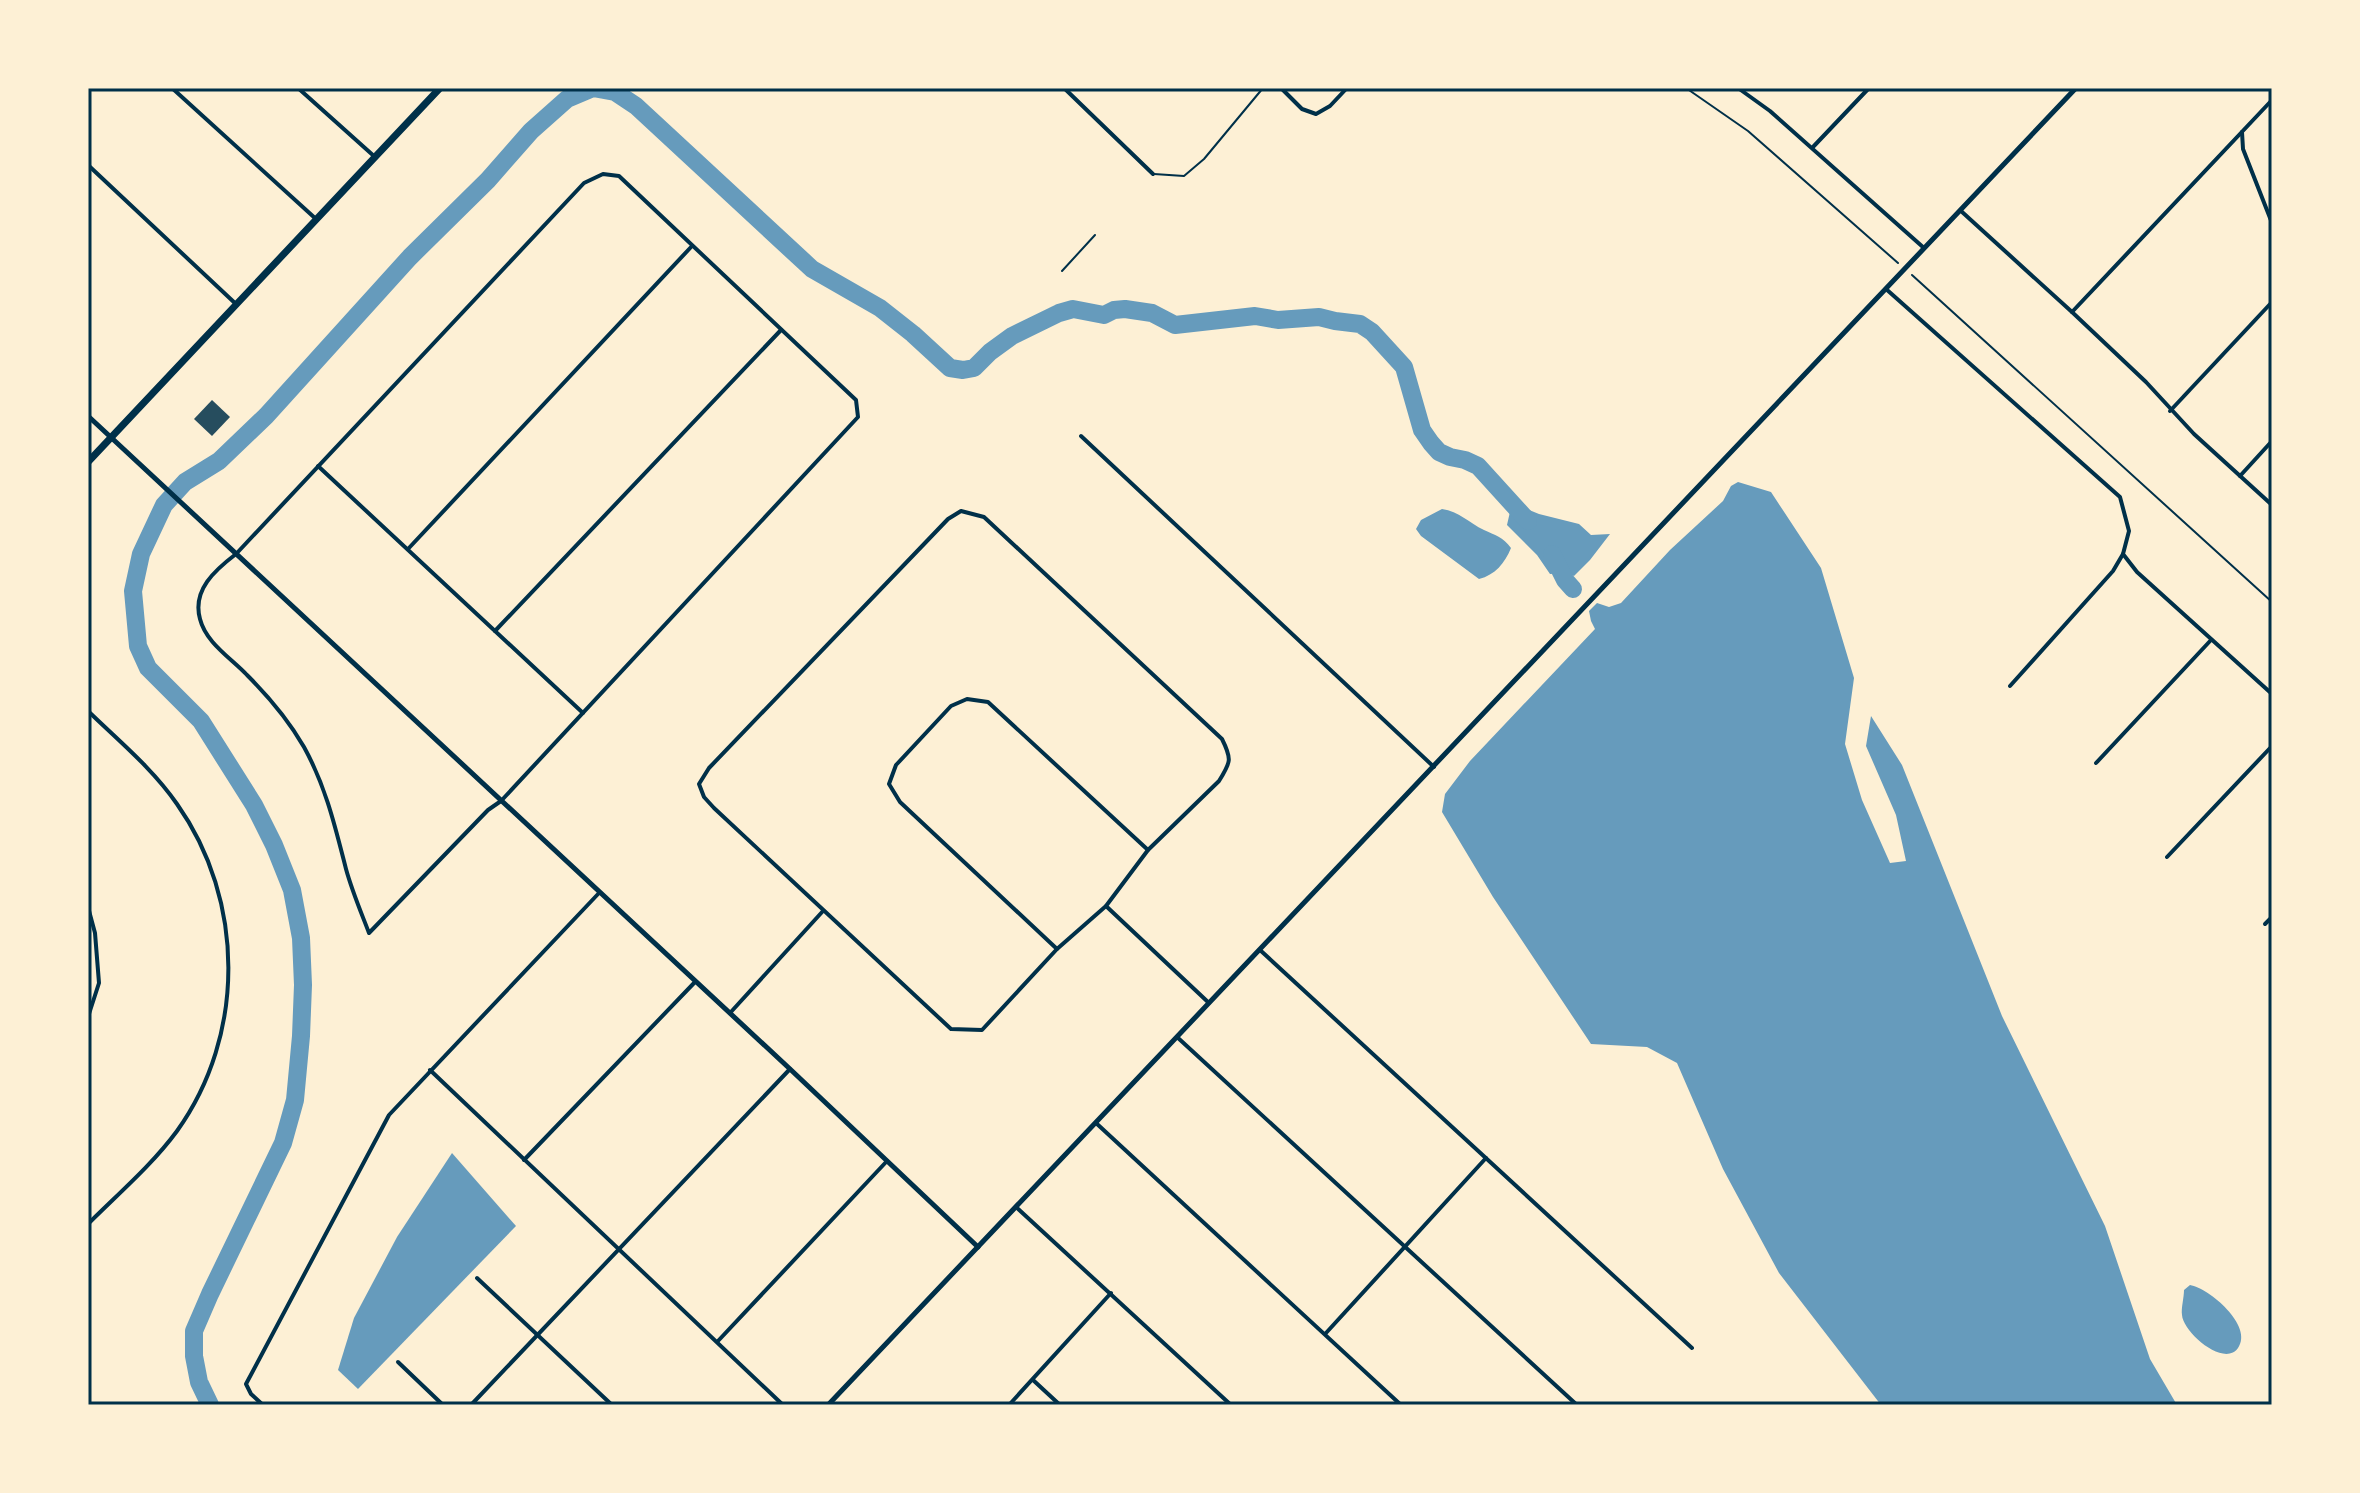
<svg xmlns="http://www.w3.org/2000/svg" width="2360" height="1493" font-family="'Exo 2',sans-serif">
<rect width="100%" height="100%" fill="#fdf0d5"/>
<g fill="#669bbc">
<path d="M1738,482L1771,492L1821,568L1854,678L1845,744L1862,800L1890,863L1906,861L1896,815L1866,746L1871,716L1902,765L2002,1016L2105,1226L2150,1359L2177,1405H1881L1779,1273L1723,1169L1677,1063L1647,1047L1591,1044L1493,897L1442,812L1445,794L1470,761L1595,629L1591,621L1589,611L1597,603L1609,607L1621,603L1670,550L1723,501L1731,486Z"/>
<path d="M1512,503L1539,514L1579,524L1591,535L1610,534L1590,560L1574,576L1567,573L1550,574L1537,555L1507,525Z"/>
<path d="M1442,509C1459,511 1469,523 1484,530C1495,535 1503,537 1511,548C1505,563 1495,575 1479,579L1421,536L1416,529L1421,520Z"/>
<path d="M452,1153L516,1226L358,1389L338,1370L354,1318L397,1237Z"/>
<path d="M2190,1285C2209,1288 2254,1326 2238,1348C2224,1368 2183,1332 2182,1315C2181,1308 2184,1298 2184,1290Z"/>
</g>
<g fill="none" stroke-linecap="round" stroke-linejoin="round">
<g stroke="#669bbc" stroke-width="18">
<path d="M1552,554L1565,580L1573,589"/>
<path d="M210,1405L199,1382L194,1356V1331L210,1294L283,1143L295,1100L301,1036L303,985L301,938L292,890L274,845L254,805L201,721L148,668L138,646L133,591L141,554L164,505L185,482L219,461L266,416L410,257L488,180L531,131L567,99L593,88L615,92L636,106L812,269L880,308L913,334L950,368L963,370L974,368L990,352L1012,336L1059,313L1073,309L1104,315L1114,310L1125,309L1152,313L1175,325L1255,316L1278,320L1319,317L1335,321L1360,324L1372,332L1404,367L1422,430L1431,443L1439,452L1450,457L1465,460L1478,466L1528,521"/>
</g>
</g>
<path fill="#264d5e" d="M212,400L230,417L212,436L194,419Z"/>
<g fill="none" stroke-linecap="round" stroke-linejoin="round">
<g stroke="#003049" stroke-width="2">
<path d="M1686,88L1748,131L1898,263"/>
<path d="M1912,275L2272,602"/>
</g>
<g stroke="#003049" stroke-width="2">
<path d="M1154,174L1184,176L1204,159L1263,88"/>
<path d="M1062,271L1095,235"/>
</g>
<g stroke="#003049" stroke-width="4">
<path d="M172,88L316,219"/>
<path d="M298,88L375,157"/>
<path d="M1064,88L1153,174"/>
<path d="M1281,88L1302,109L1316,114L1330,106L1347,88"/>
<path d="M1738,88L1770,111L1924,248"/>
<path d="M2242,132L2243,149L2272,223"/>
<path d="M1813,147L1869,88"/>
<path d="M88,165L237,305"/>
<path d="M603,174L619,176L856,400L858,417L501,801L488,810L369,933C361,912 352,891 346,869C335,826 326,787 304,747C289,721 268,696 247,675C231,658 206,643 200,619C192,590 215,570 236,554L584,183Z"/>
<path d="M1961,211L2072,312L2146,382L2194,434L2272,505"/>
<path d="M1886,289L2120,497L2129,531L2123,554L2137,572L2272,694"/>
<path d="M2072,312L2272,100"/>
<path d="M2170,411L2272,302"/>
<path d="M1081,436L1434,767"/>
<path d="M318,466L583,713"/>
<path d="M2240,476L2272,441"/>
<path d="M961,511L984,517L1222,739C1232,759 1231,762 1219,781L1148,850L1106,906L1057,949L982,1030L951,1029L714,808L704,797L699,784L709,768L925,543L948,519Z"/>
<path d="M408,549L692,246"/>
<path d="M495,631L781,330"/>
<path d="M2010,686L2113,571L2123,554"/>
<path d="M88,711C119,741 153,769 177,804C245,900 246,1035 177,1131C152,1165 118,1194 88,1224"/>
<path d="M2096,763L2211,640"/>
<path d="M2167,857L2272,746"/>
<path d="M1106,906L1209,1003"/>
<path d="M88,907L95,933L99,983L88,1017"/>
<path d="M2265,924L2272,917"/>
<path d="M1057,949L900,802L889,784L896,765L951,706L967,699L988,702L1148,850"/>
<path d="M1260,950L1692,1348"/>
<path d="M730,1013L823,911"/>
<path d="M1177,1037L1577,1405"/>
<path d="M430,1070L783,1405"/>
<path d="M1096,1123L1401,1405"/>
<path d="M524,1160L695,982"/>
<path d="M1016,1207L1231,1405"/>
<path d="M477,1278L612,1405"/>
<path d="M1326,1333L1486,1158"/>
<path d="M718,1341L887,1161"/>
<path d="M398,1362L443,1405"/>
<path d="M1033,1380L1060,1405"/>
<path d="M263,1405L251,1394L246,1384L389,1115L599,893"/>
<path d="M471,1405L790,1069"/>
<path d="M1009,1405L1111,1293"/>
</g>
<g stroke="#003049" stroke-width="5">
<path d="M88,416L790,1069L978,1247"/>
<path d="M828,1405L2076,88"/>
</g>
<path stroke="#003049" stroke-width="7" d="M88,462L440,88"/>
</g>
<rect width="2360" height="1493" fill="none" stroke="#fdf0d5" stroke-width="180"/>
<rect x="90" y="90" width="2180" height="1313" fill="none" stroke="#003049" stroke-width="3"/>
</svg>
